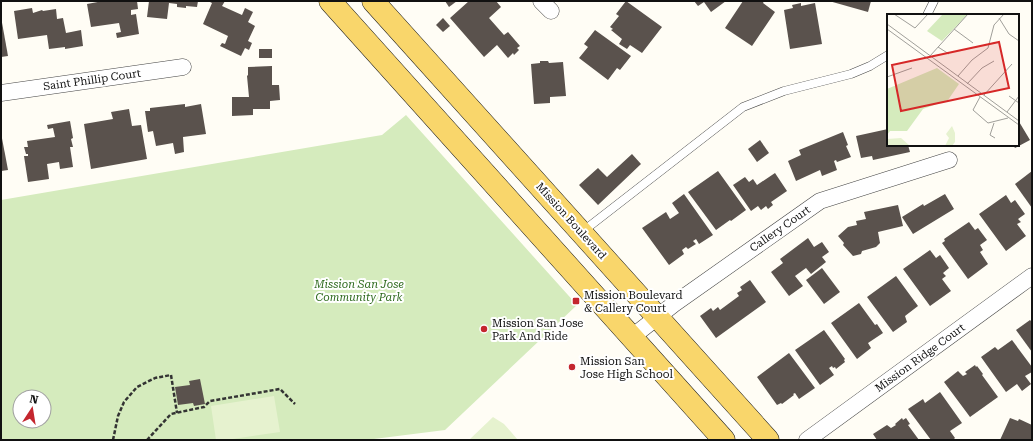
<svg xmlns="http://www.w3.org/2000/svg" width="1033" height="441" font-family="'Roboto Serif',serif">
<rect width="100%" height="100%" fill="#fffdf5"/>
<path fill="#d5ebbd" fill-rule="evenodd" d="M406,115L577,305L445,430L366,440H1V200L382,135ZM20,397H44V421H20Z"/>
<g fill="#e6f2cf">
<path d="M274,396L280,432L226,440H216L211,406Z"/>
<path d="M493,417L504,424L518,440H469Z"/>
</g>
<g fill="#5a524d">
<path d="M103,1H137L138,9L131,10V15L136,14L139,34L117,38L116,33L121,32L119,23L91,27L87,4Z"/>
<path d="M149,1H198L197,7L186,6V8L177,7V4L169,3L167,19L147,17Z"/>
<path d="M208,1H225L222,6L242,15L245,8L253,12L248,22L255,26L248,41L252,43L249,50L245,48L241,56L220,46L222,43L225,44L228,36L203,24L212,3Z"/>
<path d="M445,1H457L449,7Z"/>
<path d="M469,1H496L501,7L489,18L504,35L508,32L520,46L517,48L519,50L514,55L513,53L508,58L497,45L484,57L450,18Z"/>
<path d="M626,1L662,27L642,53L630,45L627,49L619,44L622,39L611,30L613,29L610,27L619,16L616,14Z"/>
<path d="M694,1H726L711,12L704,2L698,6Z"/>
<path d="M743,1H764L763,3L775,12L752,46L725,28Z"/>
<path d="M829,1H871L868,12Z"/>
<path d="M801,3V6L815,3L822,44L790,49L784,10L793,8L792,5Z"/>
<path d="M32,8L33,13L42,10L43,11L56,9L57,19L63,18L66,33L81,30L83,46L65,49V47L49,49L47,35L18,39L14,11Z"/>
<path d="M1,17L8,56L1,57Z"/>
<path d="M443,18L450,26L443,32L436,25Z"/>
<path d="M595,30L631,56L620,70L617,68L608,80L579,58L588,47L584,44Z"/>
<rect x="259" y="49" width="13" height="9"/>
<path d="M540,61H548L549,63L563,62L566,96L550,97V103L534,104L531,64L540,63Z"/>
<path d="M272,66V85H279L280,100L270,101V109H253V115L232,116V97H249L247,76L248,75V67Z"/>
<path d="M185,104V107L201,104L206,134L183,137L184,152L175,154L173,143L156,146L153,131L148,132L145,111H150V108Z"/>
<path d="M129,109L132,126L141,125L147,159L91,169L84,124L113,119L111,112Z"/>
<path d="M1018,120L1030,140L1015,148L1013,145H1018Z"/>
<path d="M70,121L73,138L71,139L73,147H70L73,167L60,169L59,162L47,164L49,179L28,182L24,156H28V154H26L24,147H28L27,141L55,137L53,128L48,129L47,125Z"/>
<path d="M888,129V145H901L902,146L908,145L910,152L873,160L872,156L861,158L856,136Z"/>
<path d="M843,132L848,145L846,146L851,157L837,162L836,160L834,161L837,170L822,176L820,170L796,181L788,161L801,155L799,150Z"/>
<path d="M1,133L8,170L1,171Z"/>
<path d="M760,140L769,153L757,162L748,149Z"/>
<path d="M632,154L641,164L598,205L579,185L598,168L607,177Z"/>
<path d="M718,171L746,210L731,221L730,220L716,230L688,192Z"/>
<path d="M1032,171V208L1015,184Z"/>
<path d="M775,173L787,191L771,202L773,205L768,209L766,206L761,210L758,206L751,211L733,185L745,177L749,182L753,179L757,185Z"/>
<path d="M684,194L713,235L699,244L696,239L693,241L696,244L688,249L686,247L682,250L684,254L669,265L642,228L666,212L670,219L679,213L672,203Z"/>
<path d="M945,194L954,209L913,234L902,217L923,204L924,206Z"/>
<path d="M1006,195L1011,203L1015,200L1025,214L1018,219L1021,222L1017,224L1026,236L1006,251L979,214Z"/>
<path d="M898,205L903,226L878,232L880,243L876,247L862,251L861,254L853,256L843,245L844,243L838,236L848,227L857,225L856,221L866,219L864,212Z"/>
<path d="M969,222L975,230L978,228L987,240L980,245L983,250L980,252L988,264L968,279L942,243L945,241L944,239Z"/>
<path d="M808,238L814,247L822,242L829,252L822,257L826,262L811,274L806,268L795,276L803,286L789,296L771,272L783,263L780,259Z"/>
<path d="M930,250L936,258L940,255L949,268L943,273L946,276L942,279L951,291L930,306L903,269Z"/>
<path d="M822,268L840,292L824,304L806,280Z"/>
<path d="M896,276L918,306L905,316L907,322L893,332L867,297Z"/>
<path d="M750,280L766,302L716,338L700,316L711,308L713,311L718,307L720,310L739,296L737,293L742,290L740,287Z"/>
<path d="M859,303L875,325L877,324L883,333L868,343L871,348L857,359L831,323Z"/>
<path d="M1030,320L1032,322V352L1016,330Z"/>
<path d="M824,330L845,359L844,360L845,362L836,369L835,367L833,368L832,366L829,368L834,375L820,385L795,350Z"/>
<path d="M1012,340L1032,367V372L1025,376L1031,384L1022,391L1017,384L1006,392L981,357L995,347L998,350Z"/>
<path d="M789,353L815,388L799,399L795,393L793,394L794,395L782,404L781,403L777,405L757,377Z"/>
<path d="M975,365L976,367L977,366L983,374L982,375L998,397L970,417L944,382L958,371L963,376L967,374L965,372Z"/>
<path d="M200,379L205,404L194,406L193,403L178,405L175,387L190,385L189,381Z"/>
<path d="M940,392L962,423L950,431L955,438L953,440H931L908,409L923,399L925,403Z"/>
<path d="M902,418L903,420L906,418L910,424L908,425L919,440H877L873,434L887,425L891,428L896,425L895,424Z"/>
<path d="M1010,418L1018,421L1019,419L1032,425V440H1000Z"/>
</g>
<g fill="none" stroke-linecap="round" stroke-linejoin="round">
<g stroke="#444" stroke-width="9">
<g id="lane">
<path d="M927,15L934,1"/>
<path d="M582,232L743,107L784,91L851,74L870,66L888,55"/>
</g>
</g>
<g stroke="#444" stroke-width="17">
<g id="street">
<path d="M541,1L551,11"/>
<path d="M1,93L183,67"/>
<path d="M632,337L674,304L820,201L949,160"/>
<path d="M807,440L1032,276"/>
</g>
</g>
<g stroke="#222" stroke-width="23">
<g id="primary">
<path d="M330,1L724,440"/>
<path d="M373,1L768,440"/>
</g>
</g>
<g stroke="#333" stroke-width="2.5" stroke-dasharray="4 2" stroke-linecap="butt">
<path d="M113,440L118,416L124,402L137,387L155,378L171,375L177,413"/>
<path d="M147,440L171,414L204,407L210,401L280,389L295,404"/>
</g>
<use href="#lane" stroke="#fff" stroke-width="8"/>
<use href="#street" stroke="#fff" stroke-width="16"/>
<use href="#primary" stroke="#f9d66b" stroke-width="22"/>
</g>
<g fill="#c4262e" stroke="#fff" stroke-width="1.5">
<rect x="572" y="297" width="8" height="8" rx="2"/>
<circle cx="484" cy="329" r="4"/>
<circle cx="572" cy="367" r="4"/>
</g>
<g text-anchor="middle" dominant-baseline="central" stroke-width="4" stroke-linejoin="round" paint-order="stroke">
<g font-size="11" fill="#111" stroke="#fff">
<text transform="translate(92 80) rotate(-8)">Saint Phillip Court</text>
<text transform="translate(571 221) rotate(48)">Mission Boulevard</text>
<text transform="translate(780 229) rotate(-35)">Callery Court</text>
<text transform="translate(920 358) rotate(-36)">Mission Ridge Court</text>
</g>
<g font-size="11" font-style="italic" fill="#2f6b1f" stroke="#fff">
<text x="359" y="284">Mission San Jose<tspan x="359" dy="13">Community Park</tspan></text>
</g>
<g font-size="11" fill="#111" stroke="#fff" text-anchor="start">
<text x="584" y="295">Mission Boulevard<tspan x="584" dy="13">&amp; Callery Court</tspan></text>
<text x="492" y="323">Mission San Jose<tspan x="492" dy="13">Park And Ride</tspan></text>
<text x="580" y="361">Mission San<tspan x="580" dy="13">Jose High School</tspan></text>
</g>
</g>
<g transform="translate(887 14)">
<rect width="132" height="132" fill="#fffdf5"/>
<path d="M56,0H81L55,27L40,17ZM50,54L72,70L61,86L36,95L20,117H3L0,121V75Z" fill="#d5ebbd"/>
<path d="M65,112L68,119V128L65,132H58L62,124L59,120ZM14,124L23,132H0V125Z" fill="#e6f2cf"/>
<path fill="none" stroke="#a09f9a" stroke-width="1" d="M7,0L28,14L41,0M112,4L122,20L132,27M0,10L132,107M0,15L132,111M67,15L86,29M51,33L62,40M43,42L81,0M71,62L85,46L101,34L107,11L117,0M0,63L25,54M80,70L95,54L107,47M97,81L125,50M122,82L132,89M93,83L86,96L101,109L121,104M120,98L132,82M107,109L103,121L108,124"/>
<path fill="#d62828" fill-opacity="0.15" stroke="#d62828" stroke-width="2" d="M112,28L122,74L14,97L5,51Z"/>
<rect width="132" height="132" fill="none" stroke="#111" stroke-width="2"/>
</g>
<rect width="1033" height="441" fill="none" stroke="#111111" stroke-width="4"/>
<g transform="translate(32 409) rotate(12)"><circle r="19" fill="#ffffff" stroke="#a0a0a0"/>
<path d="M0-3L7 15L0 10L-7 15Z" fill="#c4262e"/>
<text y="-6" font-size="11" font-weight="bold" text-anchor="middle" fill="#111111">N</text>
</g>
</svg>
